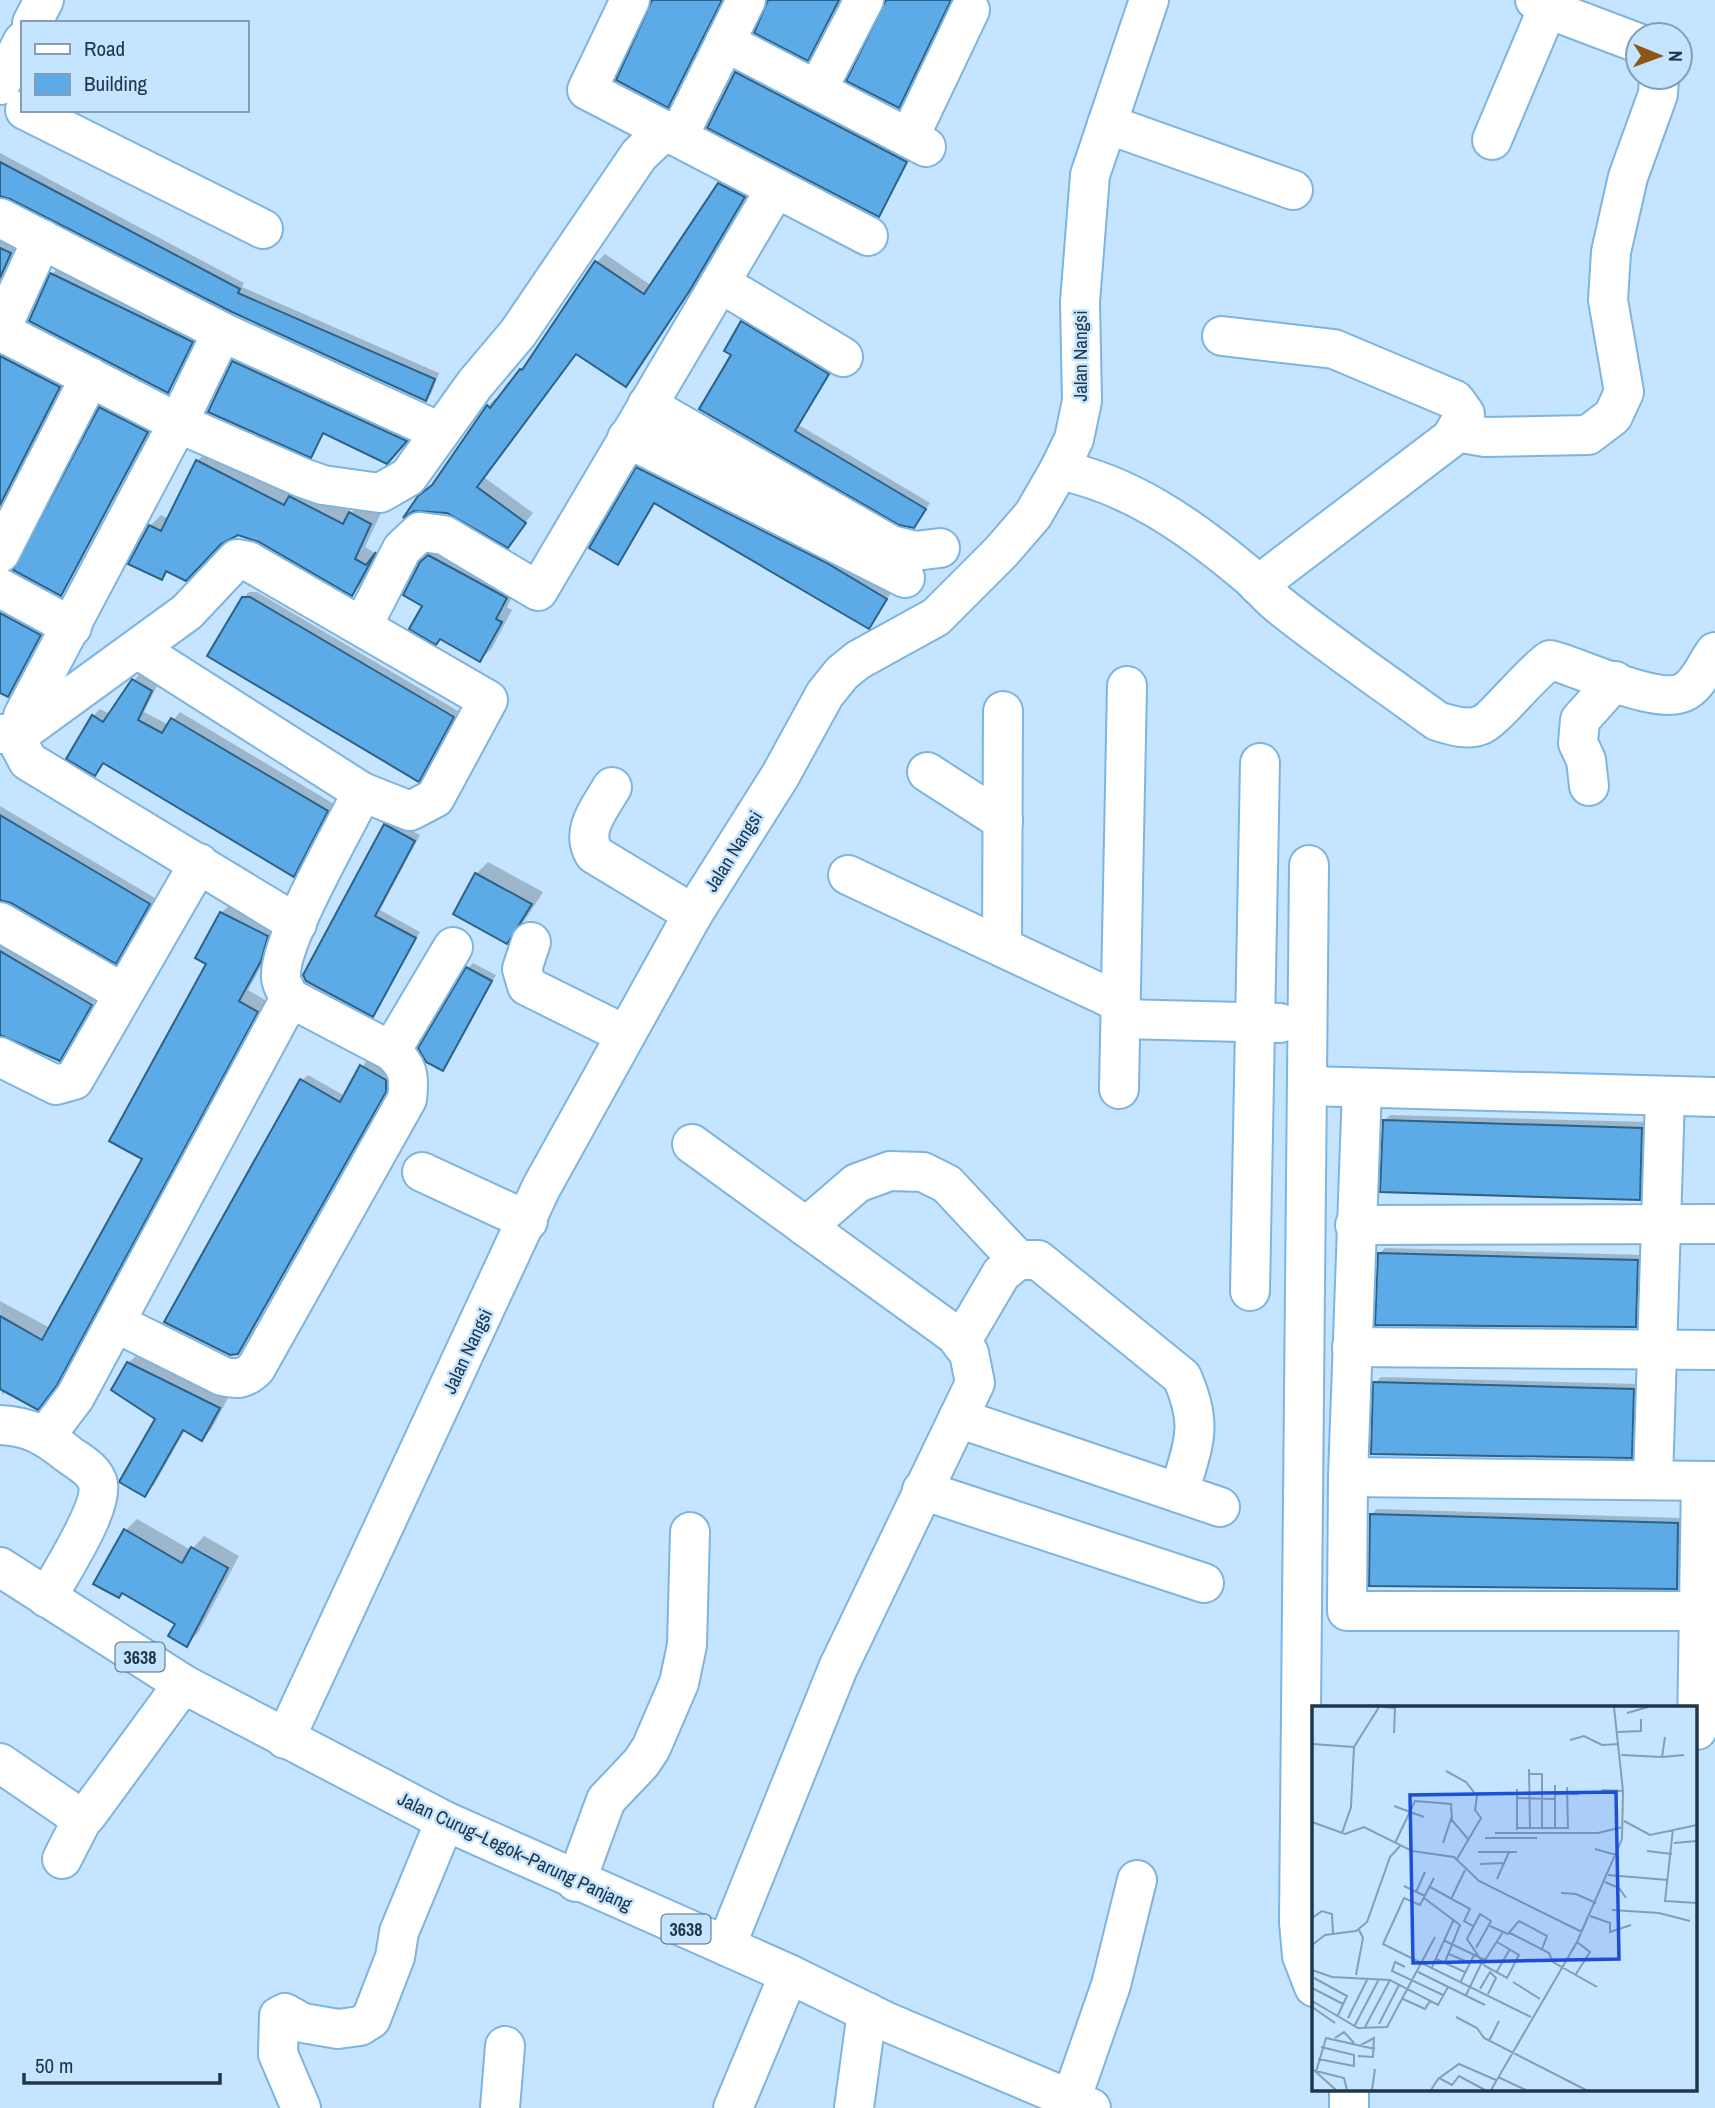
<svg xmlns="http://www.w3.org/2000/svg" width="1715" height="2108" font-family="'Archivo Narrow',sans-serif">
<rect width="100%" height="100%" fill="#c4e4ff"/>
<g fill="#0003">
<path d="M654,0H723L668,105Z"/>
<path d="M769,0H841L807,58Z"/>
<path d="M887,0H952L904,100L899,106Z"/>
<path d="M742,67L911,156L879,215L736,73Z"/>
<path d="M0,153L244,283L242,287L439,373L431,394L425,399L10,197H0Z"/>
<path d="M728,175L752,188L698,280L634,377L626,385L577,353L485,478L533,513L508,545L436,482L488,406L496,398L499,400L530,362L597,262L605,254L652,286Z"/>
<path d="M0,240L16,248L0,282Z"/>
<path d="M57,269L197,336L168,391L52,274Z"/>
<path d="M748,316L833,368L799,425L930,503L914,526L701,409L733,354L742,322Z"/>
<path d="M0,347L65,381L0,508Z"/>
<path d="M240,356L411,435L393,456L325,432L311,456L234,362Z"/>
<path d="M106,402L153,426L61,594L101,408Z"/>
<path d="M209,450L301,486L352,512L362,502L381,513L365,547L377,554L381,550L363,582L352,594L260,540L238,533L169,571L162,578L150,526L161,515L169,519L197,461Z"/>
<path d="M644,463L831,557L891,593L873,622L656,502L618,563L638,468Z"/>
<path d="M440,544L518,586L507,607L512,610L492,648L480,660L424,605L421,563Z"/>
<path d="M249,592H257L458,711L418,780L243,598Z"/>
<path d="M0,602L45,629L8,695L0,691Z"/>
<path d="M140,673L158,684L144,712L169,725L180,712L334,804L301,867L294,874L104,762L95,774L93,716L100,709L110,714Z"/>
<path d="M0,806L155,898L116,961L0,896Z"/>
<path d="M391,820L420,835L380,910L420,932L373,1015L305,975Z"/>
<path d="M488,862L543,892L519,929L507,942L476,874Z"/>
<path d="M232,903L278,925L271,949L248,990L267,1001L67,1373L37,1408L6,1391L2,1395L0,1301L50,1328L144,1158L208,963L221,913Z"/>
<path d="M0,942L96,999L59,1059L0,1034Z"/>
<path d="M473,963L496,975L443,1069L468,968Z"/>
<path d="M367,1060L391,1074V1085L235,1354L302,1080L308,1075L345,1096Z"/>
<path d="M1390,1115L1647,1122L1645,1192L1639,1198L1384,1121Z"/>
<path d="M1385,1248L1643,1255L1641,1320L1635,1326L1380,1253Z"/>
<path d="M138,1354L228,1398L211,1430L202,1439L185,1430L154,1485L145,1494L157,1418L128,1363Z"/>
<path d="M1381,1377L1639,1384L1637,1451L1631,1456L1375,1383Z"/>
<path d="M1377,1509L1683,1518L1682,1582L1677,1587L1371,1515Z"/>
<path d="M137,1519L191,1550L204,1536L239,1556L198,1633L186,1644L177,1623L123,1592L119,1596L126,1530Z"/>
</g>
<g fill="#5cabe7" stroke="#2d6187" stroke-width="2">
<path d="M652,0H722L668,108L616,80Z"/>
<path d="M768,0H839L808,61L754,33Z"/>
<path d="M886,0H951L899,108L846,81Z"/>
<path d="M735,72L907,162L879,217L707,128Z"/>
<path d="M0,162L240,289L238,293L435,379L426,401L232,312L10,199L0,196Z"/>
<path d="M718,183L745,197L690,290L626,387L576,354L477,487L526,523L508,548L447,513L414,511L403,518L418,496L432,485L487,405L490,408L520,369L522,370L595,261L644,294Z"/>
<path d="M0,248L11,253L0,278Z"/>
<path d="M50,273L193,342L168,393L29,321Z"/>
<path d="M741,321L829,374L795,431L926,509L914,528L899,525L699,409L731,355L724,351Z"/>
<path d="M0,356L60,387L0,505Z"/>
<path d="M232,361L407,441L387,464L323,433L311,458L208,412Z"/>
<path d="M99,407L148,432L61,596L13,570Z"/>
<path d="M196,460L284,505L289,496L343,524L349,512L371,524L355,559L366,565L376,552L352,596L259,542L238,535L221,544L186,581L166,571L162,580L128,564L149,525L161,531Z"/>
<path d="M636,467L825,562L887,599L869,629L654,503L618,565L589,548Z"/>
<path d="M428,555L507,598L496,619L502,622L480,662L440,639L436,645L409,629L422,606L403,595L420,562Z"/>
<path d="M242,597H250L454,717L419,782L207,656Z"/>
<path d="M0,613L41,635L8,697L0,693Z"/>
<path d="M132,679L152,691L138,720L162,733L171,718L328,811L294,877L103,763L95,776L66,759L92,715L103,722Z"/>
<path d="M0,815L150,904L116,964L11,903L0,900Z"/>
<path d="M384,824L415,841L375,916L416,938L373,1017L306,981L303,975Z"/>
<path d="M475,873L532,904L507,944L453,914Z"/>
<path d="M220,912L268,936L261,961L239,1001L258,1012L57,1385L38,1410L0,1389V1316L42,1340L142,1159L109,1141L206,964L195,958Z"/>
<path d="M0,951L92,1005L60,1061L0,1035Z"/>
<path d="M466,967L492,981L443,1071L426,1062L418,1048Z"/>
<path d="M360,1065L386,1080V1092L238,1354L230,1355L164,1322L300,1079L340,1102Z"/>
<path d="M1383,1120L1642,1128L1640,1200L1380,1192Z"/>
<path d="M1378,1253L1638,1260L1636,1327L1375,1325Z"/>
<path d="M127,1362L220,1408L202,1441L183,1430L145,1497L119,1482L155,1419L111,1390Z"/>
<path d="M1373,1382L1634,1389L1632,1458L1371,1454Z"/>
<path d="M1370,1514L1678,1523L1677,1589L1369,1586Z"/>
<path d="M124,1529L182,1563L191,1547L228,1568L187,1647L168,1636L175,1624L122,1593L119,1598L93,1584Z"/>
</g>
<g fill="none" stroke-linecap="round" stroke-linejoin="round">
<g stroke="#7fb4df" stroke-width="42">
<g id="minor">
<path d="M630,0L587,90L868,236"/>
<path d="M1535,0L1548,9L1638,43"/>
<path d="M32,23L44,0"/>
<path d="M725,42L926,147"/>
<path d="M0,85L23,41"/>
<path d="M817,90L864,0"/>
<path d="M25,110L263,229"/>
<path d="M1107,124L1293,190"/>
<path d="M678,137L746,0"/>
<path d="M909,138L970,10"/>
<path d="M1492,140L1551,0"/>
<path d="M0,218L222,332L440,432"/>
<path d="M720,283L843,357"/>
<path d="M0,331L178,423L303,478L323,485L380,493L408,477L475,384L518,333L639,155L664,131"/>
<path d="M0,331L42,239"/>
<path d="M222,332L178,423L23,716L19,744L28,761L297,924"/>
<path d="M1222,336L1334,349L1455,400L1465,414L1451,438L1258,585"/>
<path d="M647,405L891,545L915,551L940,548"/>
<path d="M1456,432L1485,437L1588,435L1613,416L1624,392L1608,300L1611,252L1628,177L1658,94L1659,77"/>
<path d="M627,438L905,578"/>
<path d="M1059,470C1129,484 1189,526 1243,571C1256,581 1266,594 1278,604C1329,645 1384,682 1437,721C1450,725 1467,731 1481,725C1493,721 1531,673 1550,660C1581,667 1659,708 1686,691C1701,681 1705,665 1715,652"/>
<path d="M0,553L90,377"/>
<path d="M0,588L72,627"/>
<path d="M363,625L402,549L420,532L444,535L538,591L776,188"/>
<path d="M0,734L18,735L187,612L237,559L248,561L488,700L435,798L410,811L362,792L139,650"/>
<path d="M927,772L1003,821"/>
<path d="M1589,786L1586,760L1578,743L1580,720L1615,681"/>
<path d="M612,787C600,808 580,830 594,854L693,914"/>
<path d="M1309,865L1299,1922L1302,1956L1314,1987"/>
<path d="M848,875L1121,1003"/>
<path d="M0,922L123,993"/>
<path d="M531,942L522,969L527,986L624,1034"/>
<path d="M1002,947L1003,711"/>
<path d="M1121,1019L1280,1023"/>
<path d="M391,1051L453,947"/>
<path d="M0,1057L56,1085L74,1080L199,863"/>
<path d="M1307,1086L1715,1097"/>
<path d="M1362,1088L1348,1477L1347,1611H1715"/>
<path d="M1119,1089L1127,686"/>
<path d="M692,1144L955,1335L969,1353L975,1383L838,1668L726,1946"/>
<path d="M422,1172L528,1221"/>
<path d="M1355,1225L1715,1224"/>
<path d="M806,1227L857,1183L890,1171L923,1172L947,1184L1018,1260"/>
<path d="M1250,1291L1260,763"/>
<path d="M116,1323L222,1376C237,1380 245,1379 256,1368L407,1099C410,1076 408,1066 391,1051L290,998C285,990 280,982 281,973C283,934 343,832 362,792"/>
<path d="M961,1342L1001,1274L1018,1260H1038L1182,1377C1204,1427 1193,1444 1179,1493"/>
<path d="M1352,1347L1715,1350"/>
<path d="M958,1418L1220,1507"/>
<path d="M0,1425C29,1426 46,1436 68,1454C79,1462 95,1470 98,1484C103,1509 59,1575 47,1598"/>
<path d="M43,1433L53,1426L75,1397L290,998"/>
<path d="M1348,1477L1715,1481"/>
<path d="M1653,1480L1665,1096"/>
<path d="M922,1490L1204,1583"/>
<path d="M1697,1730L1701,1481"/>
<path d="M285,1739L541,1188L693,914L780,776L825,694L842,673L858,660L936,617L1001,552L1033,515L1059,470L1074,439L1082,401L1080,302L1090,175L1149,0"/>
<path d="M0,1763L73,1813L87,1815L183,1684"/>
<path d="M62,1859L84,1816"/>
<path d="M576,1882L606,1800L641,1763L651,1748L679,1683L687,1645L690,1532"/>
<path d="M1349,2089V2108"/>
<path d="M1071,2100L1111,1985L1137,1880"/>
<path d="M301,2108L278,2054L279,2016L285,2013L303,2023L338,2029L360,2026L371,2019L395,1957L399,1932L445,1821"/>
<path d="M500,2108L505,2046"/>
<path d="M733,2108L789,1974"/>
<path d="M854,2108L867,2012"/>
</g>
</g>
<g stroke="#7fb4df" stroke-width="42">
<path id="major" d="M0,1567L183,1684L445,1821L789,1974L887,2022L1091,2108"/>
</g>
<use href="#minor" stroke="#fff" stroke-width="38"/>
<use href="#major" stroke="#fff" stroke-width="38"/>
</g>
<g text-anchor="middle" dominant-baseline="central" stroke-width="5" stroke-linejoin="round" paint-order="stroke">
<g fill="#c4e4ff" stroke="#526b7f" stroke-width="2">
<rect x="115.5" y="1642.5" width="49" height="29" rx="5"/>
<rect x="661.5" y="1914.5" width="49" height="29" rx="5"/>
</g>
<g font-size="18" font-weight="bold" fill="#213748">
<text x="140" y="1657">3638</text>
<text x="686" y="1929">3638</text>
</g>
<g font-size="19" fill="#213748" stroke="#c4e4ff">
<text transform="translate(1080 356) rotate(-90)">Jalan Nangsi</text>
<text transform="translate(733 851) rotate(-58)">Jalan Nangsi</text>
<text transform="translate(467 1351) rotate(-65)">Jalan Nangsi</text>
<text transform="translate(515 1851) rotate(25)">Jalan Curug–Legok–Parung Panjang</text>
</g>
</g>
<g transform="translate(1312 1706)">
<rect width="385" height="385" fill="#c4e4ff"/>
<path fill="none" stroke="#839fb6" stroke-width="2" d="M71,1L83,2L82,27M315,7L336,1M306,26L329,25V13M258,34L272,30L290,39L307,38M0,38L42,41M42,41L67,1M309,49L350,51L353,31M350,51L372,49M217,63L218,122M134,65L154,76L165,90L163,104L169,112L145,153M217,68H230V122M243,79V123M290,84L311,85M243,88H267M205,92L243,93M82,100L112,111M312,115L338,129L385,119M0,116L33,128L52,121L100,145L142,151L167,175L270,226M205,122H256L255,81M361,123L353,195L385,197M205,124V83M30,127L39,101L42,41M183,127H286L311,121M173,132H225M83,137L103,95L139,98L140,114M131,137L139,113L156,133M362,137L385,135M283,143L304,149M335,145L360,148M166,146H205M168,158L192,157M296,169L356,174M122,172L108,199L92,192L71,238L219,311M185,173L197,146M293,176L307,182L314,192M92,180L113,190M118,181L158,203L152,215L161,220M104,186L113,166M249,187L264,188L284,197M112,192L148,219L133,256M139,193L153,164M300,204L347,207L378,215M278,210L298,217V226L319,219M0,212L10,205L20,208L21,227M178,220L196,228L207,215L235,230L230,243M198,227L237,247L241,256L285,281M133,235L173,254L191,226M0,239L13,229L44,225L55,216L78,151L88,140M164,242L179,215L168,208L155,233L173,260L195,272L207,249L185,236M137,248L158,257M124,253L153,266M93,261L83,256L80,265L131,289M120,261L142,213M0,264L20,271L78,274M106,266L173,299M184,267L198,243M264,268L278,246L265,236M44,269L51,232L47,224M2,272L35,290L26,309M149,275L162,249M201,276L228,293M0,282L31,298M168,283L178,266L184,272L176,288M154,289L171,254M91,293L113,303L118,295M0,295L46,322L75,321L123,231M0,301L23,317M144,311L165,322L172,332L274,384M36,312L56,272M67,318L87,279M43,319L67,273M53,321L78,274L126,299L136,281M23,332L32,326L42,337M177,335L187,315M46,350L61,351L62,332L49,339M6,353L42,360V349L9,341M0,364L32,372L35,384M186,371L214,384M127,372L140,379L147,370L173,384M24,384L4,366L14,332L63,343M60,384L63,363M119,384L126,373L147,358L184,374M179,384L265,236L310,133L311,85L302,1"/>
<path fill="#1d4ed8" fill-opacity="0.15" stroke="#1d4ed8" stroke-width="3.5" d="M304,86L307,253L101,257L98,89Z"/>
<rect width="385" height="385" fill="none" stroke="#213748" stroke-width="3.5"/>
</g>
<rect x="21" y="21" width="228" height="91" fill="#c4e4ff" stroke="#839fb6" stroke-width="2"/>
<rect x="35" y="44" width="35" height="10" fill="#ffffff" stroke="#839fb6" stroke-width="2"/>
<text x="84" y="56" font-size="21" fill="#213748">Road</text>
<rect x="35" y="74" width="35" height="21" fill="#5cabe7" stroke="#839fb6" stroke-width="2"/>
<text x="84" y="91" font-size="21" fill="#213748">Building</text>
<g transform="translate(1659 56) rotate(91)"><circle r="33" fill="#c4e4ff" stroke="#839fb6" stroke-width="2"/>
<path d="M0-5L12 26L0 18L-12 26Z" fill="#905613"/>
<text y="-10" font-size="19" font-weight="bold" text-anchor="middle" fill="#213748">N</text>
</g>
<path d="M24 2073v10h196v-10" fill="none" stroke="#213748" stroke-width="3.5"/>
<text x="35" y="2073" font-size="21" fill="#213748" stroke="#c4e4ff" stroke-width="5" paint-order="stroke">50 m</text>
</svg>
